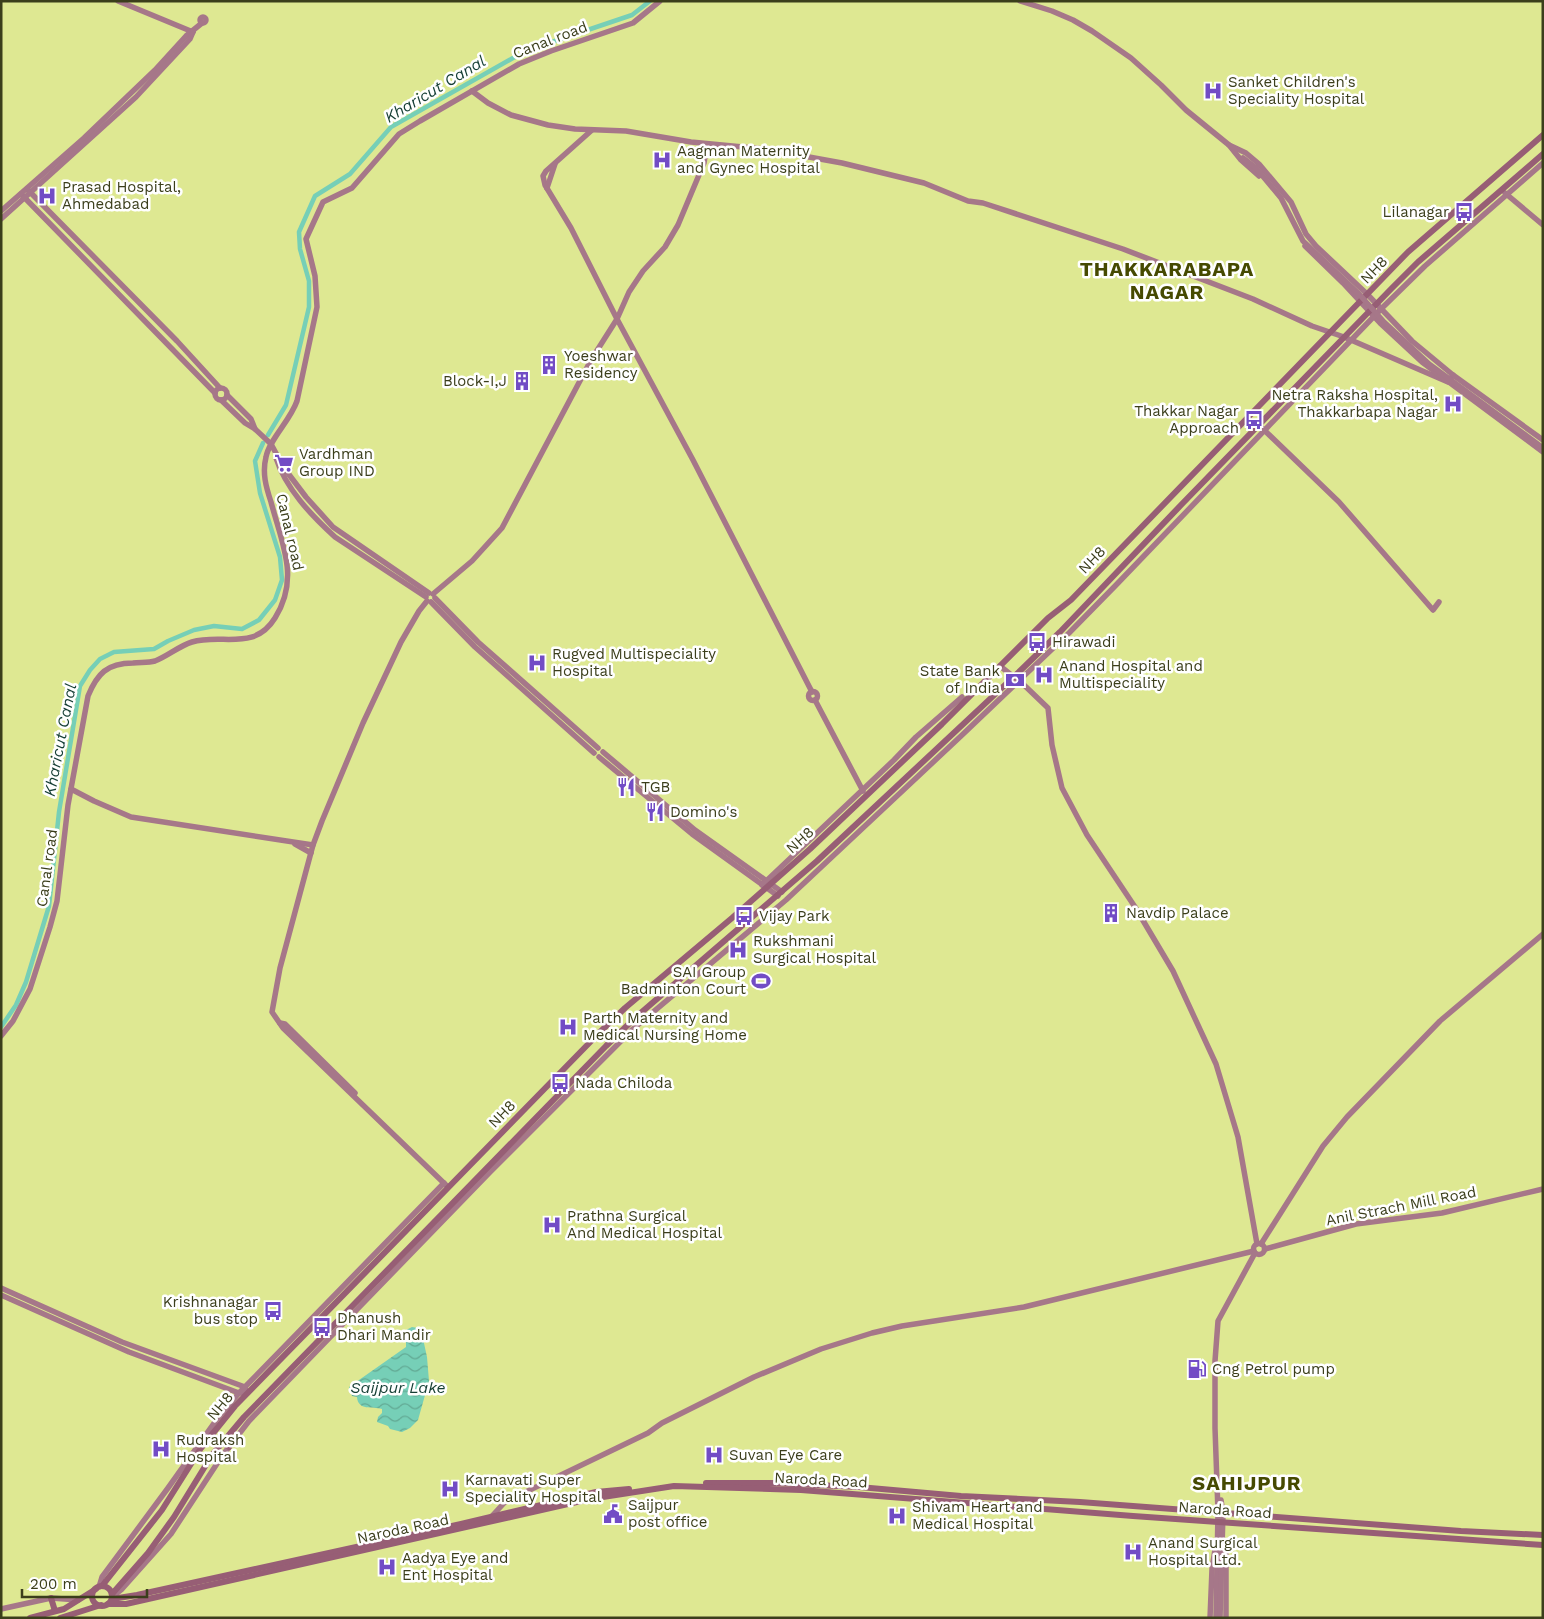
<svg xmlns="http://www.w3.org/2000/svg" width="1544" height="1619" font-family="'Work Sans',sans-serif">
<defs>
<pattern id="water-waves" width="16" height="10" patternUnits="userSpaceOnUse" patternTransform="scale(1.25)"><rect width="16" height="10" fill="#76cfb7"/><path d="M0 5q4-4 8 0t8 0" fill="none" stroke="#62a994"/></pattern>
</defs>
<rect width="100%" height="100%" fill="#dee892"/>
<path fill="url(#water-waves)" d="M412,1327L418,1328L422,1334L427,1357L429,1381L418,1420L410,1428L402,1432L390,1429L388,1426L377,1422L378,1417L382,1413V1409C372,1406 358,1411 357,1397L352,1396L349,1387L406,1347V1330Z"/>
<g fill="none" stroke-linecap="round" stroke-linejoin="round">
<g stroke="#76cfb7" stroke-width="4.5">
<path d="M268,435L286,405L309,307V281L300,249L299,232L315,196L350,174L391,127L513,58L552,42L632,15L650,1"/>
<path d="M1,1027L16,1005L26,982L49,906L59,812L80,686L90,670L100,659L114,652L154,649L168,641L194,630L214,626L242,629L259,620L275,600L282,580L280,557L260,493L255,461L263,443"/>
</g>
<g stroke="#a67789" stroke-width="5.5">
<path d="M118,1L193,32"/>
<path d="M1020,1L1052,11L1073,20L1092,31L1131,58L1161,85L1186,110L1229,145L1241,160L1259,176"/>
<circle cx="203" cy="20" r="3"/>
<path d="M472,91L488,103L511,115L548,125L575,129L626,131L691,142L765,149L842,163L924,183L968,201L983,203L1123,249L1253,299L1312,326L1344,337L1448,382L1453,375"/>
<path d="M592,130L546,171L543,176L545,185L571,228L617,319L693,460L812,692"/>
<path d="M1229,145L1246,153L1259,164L1291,202L1306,234L1316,246L1367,294L1412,341L1453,375L1543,440"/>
<path d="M547,188L555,164"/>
<path d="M27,189L177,341L220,388"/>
<path d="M1505,193L1543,225"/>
<path d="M21,194L215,393"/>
<path d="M1,211L84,138L155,70L186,36L202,23"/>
<path d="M1,219L136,97L190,39L193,32"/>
<path d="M1305,246L1343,283L1380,323L1422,362L1543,452"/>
<circle cx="221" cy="394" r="6"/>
<path d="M227,395L251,419L255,429"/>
<path d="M221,400L245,423L255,429L271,444L284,468L306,497L333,527L429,593"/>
<path d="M1262,428L1339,502L1433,610L1439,602"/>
<path d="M276,458C286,489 311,515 335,537L426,597"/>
<path d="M433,594L472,561L502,528L591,360L617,319L629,292L643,271L665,247L678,225L704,163L707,144"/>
<path d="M435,598L478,642L598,748"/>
<path d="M427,601L419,611L401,642L363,723L322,821L313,845L280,968L272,1012L283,1028L448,1187"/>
<path d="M431,602L475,647L594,753"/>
<path d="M1000,666L1024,685L1048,708L1052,745L1062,788L1087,835L1135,907L1173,971L1216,1064L1238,1137L1257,1244"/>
<circle cx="813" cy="696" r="4.5"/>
<path d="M815,700L863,791"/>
<path d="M603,752L695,830L782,892"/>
<path d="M599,757L692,834L778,896"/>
<path d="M71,789L94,801L131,817L313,845"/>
<path d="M295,844L311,853"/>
<path d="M762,885L894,760L916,737L962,697"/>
<path d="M280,1023L285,1024L355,1093"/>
<path d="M1,1036L13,1021L30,989L50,927L57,901L68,805L88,696C97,674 107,663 133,663C140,662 148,663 155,661C168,656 179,646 192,642C222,633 254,652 275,618C300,578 282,544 271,502C266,487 262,473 266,457C269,440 290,421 297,401L317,307L315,276L306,239L323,202L352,188L399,134L420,121L519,64L551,51L633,23L660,1"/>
<circle cx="1259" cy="1249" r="5.5"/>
<path d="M1261,1244L1323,1146L1347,1117L1440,1021L1543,934"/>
<path d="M1265,1249L1356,1224L1442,1213L1543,1189"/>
<path d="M1,1288L122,1342L245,1387L247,1393H239L129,1352L1,1295"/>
<path d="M492,1516L505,1502L648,1433L662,1423L754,1377L821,1349L872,1333L902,1326L1024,1307L1254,1251"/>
<path d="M1225,1545L1226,1552V1618"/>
<path d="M99,1587L102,1577L168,1488L217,1419L239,1393L444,1183"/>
<path d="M112,1597L122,1589L171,1534L222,1456L249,1421L490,1172L633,1029L786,900L961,736L1069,633L1117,584L1381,309L1425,266L1543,163"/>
<path d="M1,1609L51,1598L78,1600"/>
<path d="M1210,1618L1212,1569L1216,1543"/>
<path d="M1216,1618L1218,1512L1215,1428V1361L1218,1321L1255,1253"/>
<path d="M1220,1618L1223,1513L1221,1500"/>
</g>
<g stroke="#975e75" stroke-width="6">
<path d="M223,1442L229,1447"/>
<path d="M706,1483H772L859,1487L961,1496L1080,1502L1461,1531L1543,1535"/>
<path d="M102,1586L162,1510L201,1448L235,1406L599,1033L625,1008L732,918L810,849L942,724L1048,618L1071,600L1408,252L1543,135"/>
<circle cx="102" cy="1596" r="10"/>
<path d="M112,1594L148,1553L174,1517L212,1455L244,1417L606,1046L636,1017L817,861L1022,669L1060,632L1181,505L1392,288L1418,262L1543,154"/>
<path d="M51,1598L55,1611"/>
<path d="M112,1599L137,1595L461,1524L596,1492L629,1489"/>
<path d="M108,1604H126L590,1499L674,1486L801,1490L1133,1516L1543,1545"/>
<path d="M30,1618L64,1609L96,1589"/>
<path d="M60,1618L101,1605"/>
</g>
<path stroke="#a67789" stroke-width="5.5" d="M1243,158L1256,168L1281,198L1303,241L1359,294L1384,322L1429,364L1543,448"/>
</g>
<defs>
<g id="hospital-bare" transform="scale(1.5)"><path d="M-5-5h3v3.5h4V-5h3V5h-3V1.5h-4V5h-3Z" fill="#724cc5" stroke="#fff" stroke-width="2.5" paint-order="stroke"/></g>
<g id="bus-bare" transform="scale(1.5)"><path d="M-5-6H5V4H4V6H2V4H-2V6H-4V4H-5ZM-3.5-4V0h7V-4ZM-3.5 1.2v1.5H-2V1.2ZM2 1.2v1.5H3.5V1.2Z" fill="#724cc5" stroke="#fff" stroke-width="2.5" paint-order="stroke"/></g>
<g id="building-bare" transform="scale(1.5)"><path d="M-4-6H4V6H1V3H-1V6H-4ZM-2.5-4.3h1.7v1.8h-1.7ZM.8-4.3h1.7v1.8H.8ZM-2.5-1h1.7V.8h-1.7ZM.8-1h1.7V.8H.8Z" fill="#724cc5" stroke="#fff" stroke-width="2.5" paint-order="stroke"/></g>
<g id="supermarket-bare" transform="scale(1.5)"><path d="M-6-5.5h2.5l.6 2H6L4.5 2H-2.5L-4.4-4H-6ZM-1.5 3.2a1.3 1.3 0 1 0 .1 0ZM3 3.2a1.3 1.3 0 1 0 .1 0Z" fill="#724cc5" stroke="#fff" stroke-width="2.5" paint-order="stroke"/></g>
<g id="bank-bare" transform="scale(1.5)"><path d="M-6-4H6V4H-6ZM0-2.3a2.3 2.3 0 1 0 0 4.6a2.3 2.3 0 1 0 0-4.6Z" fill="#724cc5" stroke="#fff" stroke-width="2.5" paint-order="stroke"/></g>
<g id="restaurant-bare" transform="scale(1.5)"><path d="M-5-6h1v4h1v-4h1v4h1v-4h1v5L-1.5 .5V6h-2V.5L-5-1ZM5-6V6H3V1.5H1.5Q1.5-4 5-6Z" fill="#724cc5" stroke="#fff" stroke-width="2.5" paint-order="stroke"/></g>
<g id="stadium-bare" transform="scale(1.5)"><path d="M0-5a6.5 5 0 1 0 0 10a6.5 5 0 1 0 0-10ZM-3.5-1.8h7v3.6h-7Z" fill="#724cc5" stroke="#fff" stroke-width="2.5" paint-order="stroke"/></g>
<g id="fuel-bare" transform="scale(1.5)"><path d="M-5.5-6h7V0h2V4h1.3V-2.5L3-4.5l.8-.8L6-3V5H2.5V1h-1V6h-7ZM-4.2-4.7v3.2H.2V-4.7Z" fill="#724cc5" stroke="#fff" stroke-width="2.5" paint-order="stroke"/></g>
<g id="civic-bare" transform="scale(1.5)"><path d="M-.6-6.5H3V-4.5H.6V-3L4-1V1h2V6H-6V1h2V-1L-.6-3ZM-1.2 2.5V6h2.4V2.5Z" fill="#724cc5" stroke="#fff" stroke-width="2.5" paint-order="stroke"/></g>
</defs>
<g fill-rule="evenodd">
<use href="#hospital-bare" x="1213" y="91"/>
<use href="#hospital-bare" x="662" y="160"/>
<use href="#hospital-bare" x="47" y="196"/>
<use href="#bus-bare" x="1464" y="212"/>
<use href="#building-bare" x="549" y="365"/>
<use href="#building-bare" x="522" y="381"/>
<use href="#hospital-bare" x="1453" y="404"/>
<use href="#bus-bare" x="1254" y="420"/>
<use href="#supermarket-bare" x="284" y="463"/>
<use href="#bus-bare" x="1037" y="642"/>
<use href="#hospital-bare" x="537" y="663"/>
<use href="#hospital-bare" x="1044" y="675"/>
<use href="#bank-bare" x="1015" y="680"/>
<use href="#restaurant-bare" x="626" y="787"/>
<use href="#restaurant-bare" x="655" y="812"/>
<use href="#building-bare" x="1111" y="913"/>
<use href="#bus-bare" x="744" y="916"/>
<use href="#hospital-bare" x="738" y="950"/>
<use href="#stadium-bare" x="761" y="981"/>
<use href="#hospital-bare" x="568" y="1027"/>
<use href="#bus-bare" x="560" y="1083"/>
<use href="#hospital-bare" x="552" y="1225"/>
<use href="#bus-bare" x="273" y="1311"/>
<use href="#bus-bare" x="322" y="1327"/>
<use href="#fuel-bare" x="1197" y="1369"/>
<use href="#hospital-bare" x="161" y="1449"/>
<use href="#hospital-bare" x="714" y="1455"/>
<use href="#hospital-bare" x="450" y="1489"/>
<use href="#civic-bare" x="613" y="1514"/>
<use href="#hospital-bare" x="897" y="1516"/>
<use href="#hospital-bare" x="1133" y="1552"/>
<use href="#hospital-bare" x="387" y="1567"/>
</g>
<g text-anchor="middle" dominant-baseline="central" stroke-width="5" stroke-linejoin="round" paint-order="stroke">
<g font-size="15" fill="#3b3e1b" stroke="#fff">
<text transform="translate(550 40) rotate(-21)">Canal road</text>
<text transform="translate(1374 270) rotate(-46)">NH8</text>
<text transform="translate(290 532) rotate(77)">Canal road</text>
<text transform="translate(1092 560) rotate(-46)">NH8</text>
<text transform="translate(800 840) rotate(-42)">NH8</text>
<text transform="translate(47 868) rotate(-82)">Canal road</text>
<text transform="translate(502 1114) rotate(-46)">NH8</text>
<text transform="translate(1401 1206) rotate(-11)">Anil Strach Mill Road</text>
<text transform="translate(220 1406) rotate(-50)">NH8</text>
<text transform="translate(821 1480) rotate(3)">Naroda Road</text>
<text transform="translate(1225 1510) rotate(4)">Naroda Road</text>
<text transform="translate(403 1529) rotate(-12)">Naroda Road</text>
</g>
<g font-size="15" fill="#3b3e1b" stroke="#fff" text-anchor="start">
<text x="1228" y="82">Sanket Children's<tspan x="1228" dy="17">Speciality Hospital</tspan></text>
<text x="677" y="151">Aagman Maternity<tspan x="677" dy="17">and Gynec Hospital</tspan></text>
<text x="62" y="187">Prasad Hospital,<tspan x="62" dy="17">Ahmedabad</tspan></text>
<text x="1449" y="212" text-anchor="end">Lilanagar</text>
<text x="564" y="356">Yoeshwar<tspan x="564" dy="17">Residency</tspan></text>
<text x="507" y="381" text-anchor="end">Block-I,J</text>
<text x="1438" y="395" text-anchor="end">Netra Raksha Hospital,<tspan x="1438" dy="17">Thakkarbapa Nagar</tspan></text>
<text x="1239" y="411" text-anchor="end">Thakkar Nagar<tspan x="1239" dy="17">Approach</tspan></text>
<text x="299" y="454">Vardhman<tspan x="299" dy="17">Group IND</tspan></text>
<text x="1052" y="642">Hirawadi</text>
<text x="552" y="654">Rugved Multispeciality<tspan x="552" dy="17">Hospital</tspan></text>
<text x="1059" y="666">Anand Hospital and<tspan x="1059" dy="17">Multispeciality</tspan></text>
<text x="1000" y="671" text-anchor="end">State Bank<tspan x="1000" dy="17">of India</tspan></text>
<text x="641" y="787">TGB</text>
<text x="670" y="812">Domino's</text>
<text x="1126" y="913">Navdip Palace</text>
<text x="759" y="916">Vijay Park</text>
<text x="753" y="941">Rukshmani<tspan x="753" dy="17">Surgical Hospital</tspan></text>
<text x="746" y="972" text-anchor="end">SAI Group<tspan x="746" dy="17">Badminton Court</tspan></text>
<text x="583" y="1018">Parth Maternity and<tspan x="583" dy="17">Medical Nursing Home</tspan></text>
<text x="575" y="1083">Nada Chiloda</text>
<text x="567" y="1216">Prathna Surgical<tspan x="567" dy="17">And Medical Hospital</tspan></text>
<text x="258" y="1302" text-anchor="end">Krishnanagar<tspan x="258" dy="17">bus stop</tspan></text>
<text x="337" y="1318">Dhanush<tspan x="337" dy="17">Dhari Mandir</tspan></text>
<text x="1212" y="1369">Cng Petrol pump</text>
<text x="176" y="1440">Rudraksh<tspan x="176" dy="17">Hospital</tspan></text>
<text x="729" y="1455">Suvan Eye Care</text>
<text x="465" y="1480">Karnavati Super<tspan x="465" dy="17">Speciality Hospital</tspan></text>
<text x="628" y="1505">Saijpur<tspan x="628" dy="17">post office</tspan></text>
<text x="912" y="1507">Shivam Heart and<tspan x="912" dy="17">Medical Hospital</tspan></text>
<text x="1148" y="1543">Anand Surgical<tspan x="1148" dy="17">Hospital Ltd.</tspan></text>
<text x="402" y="1558">Aadya Eye and<tspan x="402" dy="17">Ent Hospital</tspan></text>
</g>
<g font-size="16" font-style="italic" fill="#153e34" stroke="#fff">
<text transform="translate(435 89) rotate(-31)">Kharicut Canal</text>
<text transform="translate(60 740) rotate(-79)">Kharicut Canal</text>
<text x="398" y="1387">Saijpur Lake</text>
</g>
<g font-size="20" font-weight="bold" letter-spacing="1" fill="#464a01" stroke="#fff">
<text x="1167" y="269">THAKKARABAPA<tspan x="1167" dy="23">NAGAR</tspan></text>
<text x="1247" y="1483">SAHIJPUR</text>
</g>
</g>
<rect width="1544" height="1619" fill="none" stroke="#3b3e1b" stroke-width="5"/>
<path d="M22 1589v8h125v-8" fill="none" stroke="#3b3e1b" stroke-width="2.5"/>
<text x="30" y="1589" font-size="15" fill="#3b3e1b" stroke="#ffffff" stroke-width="4" paint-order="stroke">200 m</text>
</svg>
